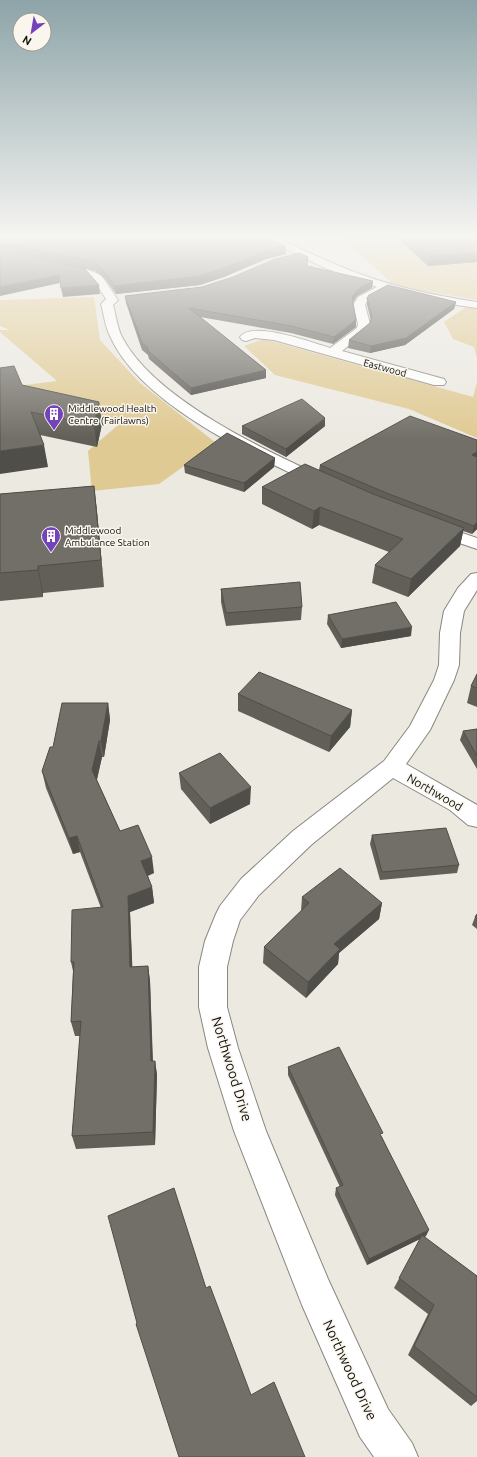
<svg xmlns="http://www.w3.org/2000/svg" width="477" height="1457" font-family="Ubuntu,sans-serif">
<rect width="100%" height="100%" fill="#ece9e1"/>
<g fill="#e0ca93">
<path d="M338,235H477V300L395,286Z"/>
<path d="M94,297L100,340L140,383L216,443L159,484L92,491L88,451L118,425L35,407L25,385L57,381L0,332V330H10L0,326V300Z"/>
<path d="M466,307L477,309V358L474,347L453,339L444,322Z"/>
<path d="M264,339L473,397L477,382V438L409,409L275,375L244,346Z"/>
</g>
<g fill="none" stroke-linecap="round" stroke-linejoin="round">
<g stroke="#8a8780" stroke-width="2">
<g id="street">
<path d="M258,235H270C300,248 329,263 360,274C398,288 437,296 477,302V308L436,302L388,290L367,301L365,305L370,324L368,330L342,351L444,379L446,382L444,385H434L274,340L255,338L246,341L242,340L240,337C252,320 313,343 330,348L357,328L358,324L353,305L358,297L377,287L325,268Z"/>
<path d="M61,264L86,269L101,275L118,300L113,305C116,315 117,327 122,337C154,399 266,451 328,479L330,482L328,485H316C252,455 140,404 110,336C105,326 104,315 101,304L106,299L93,279L79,274L57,269L56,267L57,265Z"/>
<path d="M433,523L477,538V549L427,532L424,528L427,524Z"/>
<path d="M477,573V590L464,611L460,633L459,665L454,680L430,730L406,764L477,805V827L468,825L450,810L393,778L311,845L259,895L240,920L233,941L227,967V1007L238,1048L266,1131L328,1279L388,1409L412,1443L418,1457H374L360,1437L302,1305L234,1131L208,1048L199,1007V967L205,941L216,914L220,906L241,879L293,831L384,761L410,726L434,680L439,665L440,633L444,611L458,588L471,574Z"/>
</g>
</g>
<use href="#street" fill="#fff" fill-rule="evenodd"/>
</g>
<g fill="#625f59">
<path d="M0,235L147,238L148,237L135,235H262L286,246V254L266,259L224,277L200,285L116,294L105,279L95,271L16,253L0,252Z"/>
<path d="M394,235H477V262L428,266Z"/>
<path d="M307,266L373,281L372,288L357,296L353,302L356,327L333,344L291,333L200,317L266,370V378L191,395L149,359L148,355L142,350L126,303L125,296L202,287Z"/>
<path d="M367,298L456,302L454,309L405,345L370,353L348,348L349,340L370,323L371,321L367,305Z"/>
<path d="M22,385L99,402L102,424L97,447L40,435L48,467Z"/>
<path d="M242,426H325L286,457L242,434Z"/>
<path d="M477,440V529L472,534L463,531L460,546L408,597L372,583L375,565L389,552L319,525L312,529L262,504V487L319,470L320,465Z"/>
<path d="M275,458L274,467L244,492L185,473L184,465Z"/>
<path d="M94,486L97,512L104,587L43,593V597L0,601V494Z"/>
<path d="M221,589L302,607L301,620L226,626L221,602Z"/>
<path d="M328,615L411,636L341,648L327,624Z"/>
<path d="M477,674V707L467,703L471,686Z"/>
<path d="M238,694L352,710L350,727L329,752L238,711Z"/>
<path d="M108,703L110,720L104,757H102L97,780L120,831L154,873L148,876L152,887L154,903L130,912L132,967L148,966L150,981L153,1061H155L157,1075L155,1145L76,1149L72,1136L80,1036H75L71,1022L73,971L71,962L101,908L80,852L73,854L46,788L42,771Z"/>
<path d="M477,729V769L460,740L463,731Z"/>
<path d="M179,773L250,804L210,824L181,789Z"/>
<path d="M372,835L459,865L457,873L380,880L370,844Z"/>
<path d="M302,897L382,903L379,919L339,953L338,964L306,998L263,963L264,947L301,911Z"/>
<path d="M477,914V929L472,925L475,917Z"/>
<path d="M288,1067L382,1137L426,1236L424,1237L477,1276V1401L471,1406L408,1355L428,1314L394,1288L420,1239L367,1265L335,1195L336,1188L340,1187L288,1075Z"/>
</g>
<g fill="#504e49">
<path d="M286,246V254L266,259L224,277L200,285L116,294L115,286Z"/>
<path d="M477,253V262L428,266L429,256Z"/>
<path d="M59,275L60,283L0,296V287Z"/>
<path d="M373,281L372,288L357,296L352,304V297L358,289Z"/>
<path d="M99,285L100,294L63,297L61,288Z"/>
<path d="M456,302L454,309L405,345L370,353L371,346Z"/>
<path d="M356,320V327L333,344L334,337Z"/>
<path d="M266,370V378L191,395V388Z"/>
<path d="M99,402L102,424L97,447L94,425Z"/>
<path d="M325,418V426L286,457V449Z"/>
<path d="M44,445L48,467L0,474V451Z"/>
<path d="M477,452V459L472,455Z"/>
<path d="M275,458L274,467L244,492V483Z"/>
<path d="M94,486L97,512L104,587L101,560Z"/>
<path d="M320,507L319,525L312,529L314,511Z"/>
<path d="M477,522V529L472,534L474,526Z"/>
<path d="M464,528L460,546L408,597L411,579Z"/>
<path d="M38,566L43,593V597L38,570Z"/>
<path d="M412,627L411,636L341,648L342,639Z"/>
<path d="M108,703L110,720L104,757L101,741Z"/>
<path d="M352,710L350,727L329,752L331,736Z"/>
<path d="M99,741L102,757L95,787L92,770Z"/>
<path d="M251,787L250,804L210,824V808Z"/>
<path d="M77,836L80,852L73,854L69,838Z"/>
<path d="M152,857L154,873L143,877L141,861Z"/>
<path d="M152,887L154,903L130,912L133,982L130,967L128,896Z"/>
<path d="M382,903L379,919L339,953L338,964L306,998L308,982L334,944Z"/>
<path d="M148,966L150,981L153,1075L151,1061Z"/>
<path d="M155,1061L157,1075L155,1145L153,1132Z"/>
<path d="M429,1230L426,1236L367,1265L369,1259Z"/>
</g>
<g fill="#726f68" stroke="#504e49">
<path d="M0,235H131L147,238L152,235H262L286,246L266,251L224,268L199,276L115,286L104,271L94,262L15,245H0Z"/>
<path d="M405,235H477V253L429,256Z"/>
<path d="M0,253H14L85,269L99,285L61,288L59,275L0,287Z"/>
<path d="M299,253L308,257L307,266L373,281L358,289L352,297L356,320L334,337L291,326L189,308L266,370L191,388L148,351V348L142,343L125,296L202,287L233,277L275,259Z"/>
<path d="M388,285L456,302L406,338L371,346L349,340L370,323L372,316L367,298L369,295Z"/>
<path d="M14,366L22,385L99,402L94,425L31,412L44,445L0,451V368Z"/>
<path d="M302,399L325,418L286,449L242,426Z"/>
<path d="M410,416L477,440V452L472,455L477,457V522L474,526L389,494L320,465Z"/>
<path d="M227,433L275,458L244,483L184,465Z"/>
<path d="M305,464L373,494L464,528L411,579L375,565L403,539L320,507L314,511L262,487Z"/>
<path d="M94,486L101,560L38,566V570L0,573V494Z"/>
<path d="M300,582L302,607L226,613L221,589Z"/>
<path d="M396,602L412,627L342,639L328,615Z"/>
<path d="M259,672L352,710L331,736L238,694Z"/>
<path d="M477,674V688L471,686Z"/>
<path d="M62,703H108L101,741H99L92,770L120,831L138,825L152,857L141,861L152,887L128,896L130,967L148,966L151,1061H155L153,1132L72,1136L81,1021L71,1022L74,962H71L72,910L103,907L77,836L69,838L42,771L50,747H53Z"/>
<path d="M477,729V756L463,731Z"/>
<path d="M220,753L251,787L210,808L179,773Z"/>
<path d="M446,828L459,865L382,872L372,835Z"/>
<path d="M340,868L382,903L334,944L340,949L308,982L264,947L309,903L302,897Z"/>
<path d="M477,914V919L475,917Z"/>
<path d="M339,1047L383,1133L380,1134L429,1230L369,1259L336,1188L343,1185L288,1067Z"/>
<path d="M174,1188L206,1288L210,1286L251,1395L274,1382L305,1457H179L136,1324L137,1323L108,1216Z"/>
<path d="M422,1235L477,1276V1397L414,1346L434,1305L399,1278Z"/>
</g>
<linearGradient id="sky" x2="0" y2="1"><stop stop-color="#8da4a8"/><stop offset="0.54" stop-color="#f6f5f2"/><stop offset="1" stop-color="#f6f5f2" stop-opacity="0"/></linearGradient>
<rect width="477" height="439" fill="url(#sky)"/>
<defs>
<g id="building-pin" transform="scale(1)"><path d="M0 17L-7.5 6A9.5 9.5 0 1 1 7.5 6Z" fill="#7443ba" stroke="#faf6ee"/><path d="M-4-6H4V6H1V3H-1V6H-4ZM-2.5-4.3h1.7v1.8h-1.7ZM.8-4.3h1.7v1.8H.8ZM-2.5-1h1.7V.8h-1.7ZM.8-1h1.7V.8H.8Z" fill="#fff"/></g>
</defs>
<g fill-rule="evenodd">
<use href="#building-pin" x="54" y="414"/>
<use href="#building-pin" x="51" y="536"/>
</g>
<g text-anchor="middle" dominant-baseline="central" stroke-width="3" stroke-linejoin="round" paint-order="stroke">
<g font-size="10" fill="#100f0c" stroke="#faf6ee">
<text transform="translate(385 368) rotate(15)">Eastwood</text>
</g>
<g font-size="10" fill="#100f0c" stroke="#faf6ee" text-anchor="start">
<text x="68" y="408">Middlewood Health<tspan x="68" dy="12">Centre (Fairlawns)</tspan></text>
<text x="65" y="530">Middlewood<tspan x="65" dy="12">Ambulance Station</tspan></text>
</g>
<g font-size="12" fill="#100f0c" stroke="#faf6ee">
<text transform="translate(435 792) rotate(30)">Northwood</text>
</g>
<g font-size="14" fill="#100f0c" stroke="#faf6ee">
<text transform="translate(232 1069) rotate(73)">Northwood Drive</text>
<text transform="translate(350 1370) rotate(65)">Northwood Drive</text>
</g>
</g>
<g transform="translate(32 32) rotate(211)"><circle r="19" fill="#faf6ee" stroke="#9c9a94"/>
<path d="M0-3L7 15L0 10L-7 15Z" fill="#7443ba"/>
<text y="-6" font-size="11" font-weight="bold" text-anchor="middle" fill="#100f0c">N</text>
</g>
</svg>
